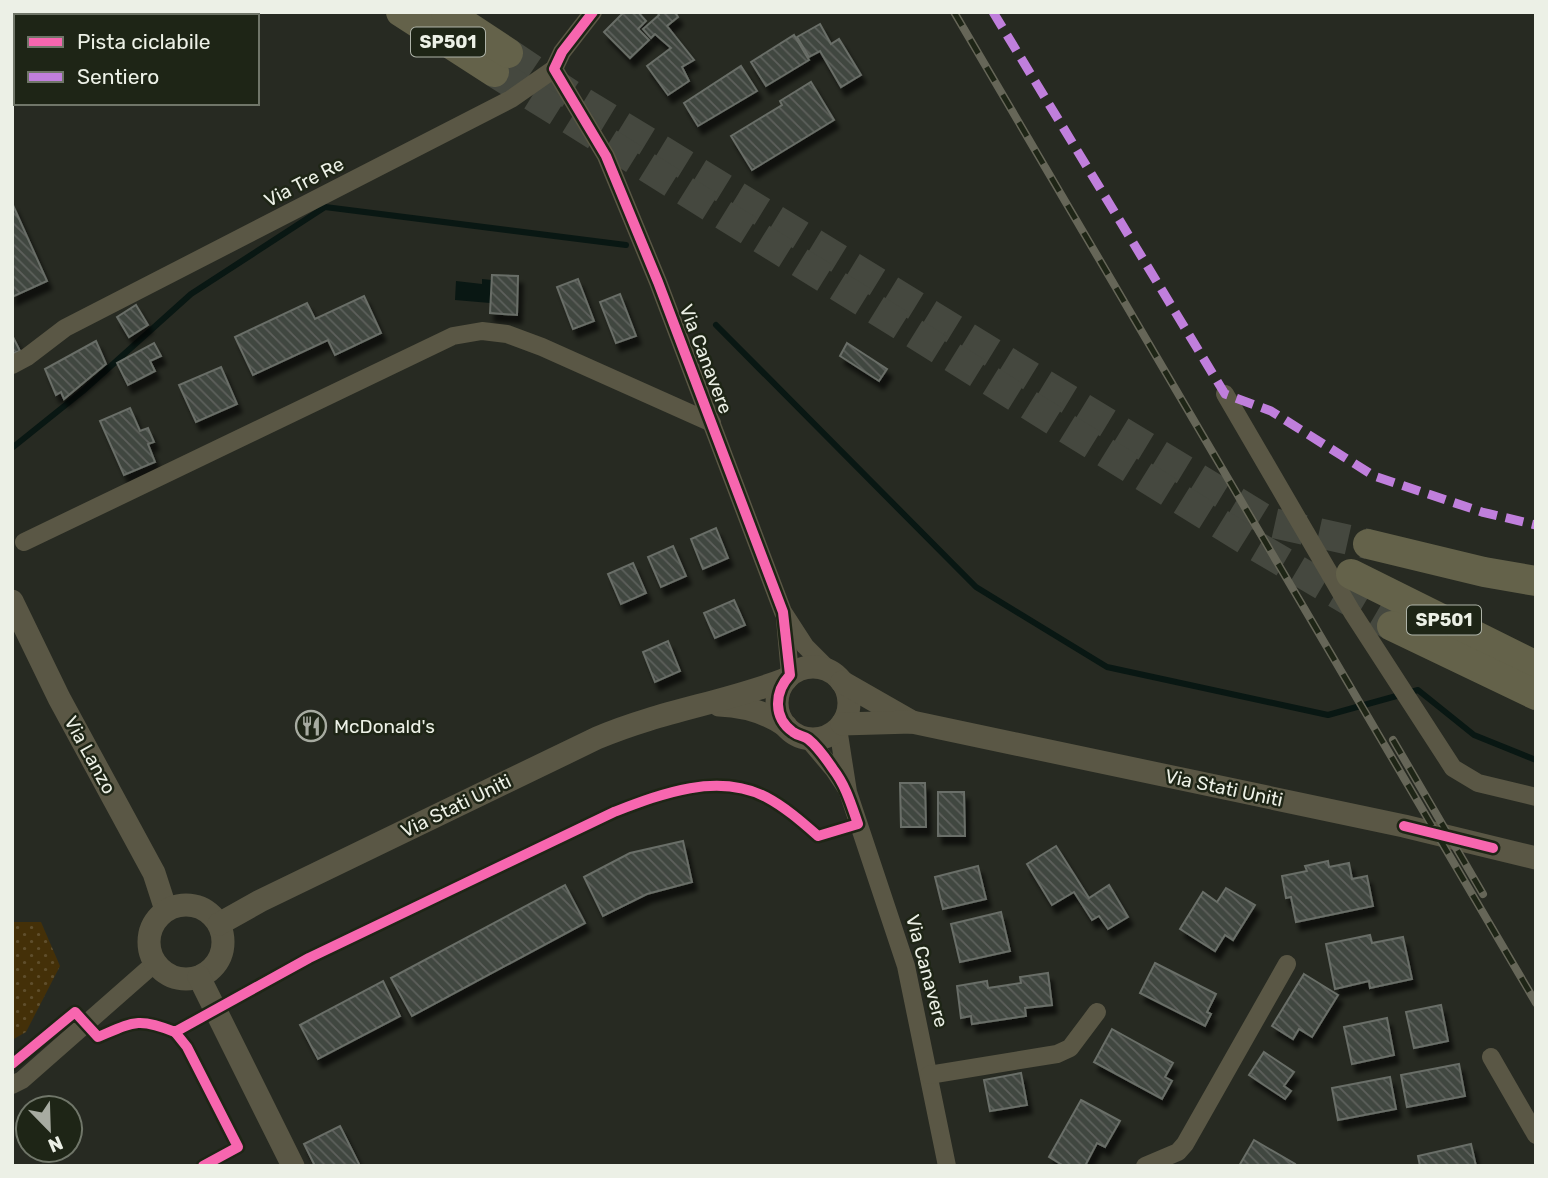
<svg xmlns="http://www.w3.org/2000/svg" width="1548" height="1178" font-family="Rubik,sans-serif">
<defs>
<pattern id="grass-dots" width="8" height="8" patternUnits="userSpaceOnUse" patternTransform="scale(1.75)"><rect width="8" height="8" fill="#443008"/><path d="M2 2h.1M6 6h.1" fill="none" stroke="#5f4e2c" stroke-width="1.8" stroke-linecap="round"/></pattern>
<pattern id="building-back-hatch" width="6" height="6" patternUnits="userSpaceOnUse" patternTransform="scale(1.75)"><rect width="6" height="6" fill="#414640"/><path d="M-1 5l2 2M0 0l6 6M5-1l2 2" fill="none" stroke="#5d615c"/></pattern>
<filter id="shadow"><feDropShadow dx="4.5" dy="8" stdDeviation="2" flood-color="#0009"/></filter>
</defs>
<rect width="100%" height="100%" fill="#272a22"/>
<path fill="url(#grass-dots)" d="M12,922H41L60,966L26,1032L12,1040Z"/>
<path fill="#091713" d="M482,279L492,280L490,303L455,300L456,281L482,284Z"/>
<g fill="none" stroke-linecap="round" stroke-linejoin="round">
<g stroke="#091713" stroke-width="6">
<path d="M716,325L976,587L1107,667L1328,715L1418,690L1474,735L1536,760"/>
<path d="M12,448L83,391L191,294L325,207L626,245"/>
</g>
</g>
<g fill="url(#building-back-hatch)" stroke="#696e67" stroke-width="2" filter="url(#shadow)">
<path d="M624,12H638L646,21L638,29L649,40L630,58L604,32Z"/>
<path d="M657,12H675L678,17L667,26L694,60L682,67L689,81L668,95L647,66L671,48L655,34L651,38L643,29L659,15Z"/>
<path d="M820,24L831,44L839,39L861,75L841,87L820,51L809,57L797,37Z"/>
<path d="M794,35L809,60L766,86L751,62Z"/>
<path d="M741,66L757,91L698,126L684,103Z"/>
<path d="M811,82L834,120L752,170L731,136L782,105L780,101Z"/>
<path d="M12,203L47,281L12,297Z"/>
<path d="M492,275L518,276L517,315L490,313Z"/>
<path d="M578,279L594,321L573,329L557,287Z"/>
<path d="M620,294L636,336L616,343L600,302Z"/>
<path d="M364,296L381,333L335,355L328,340L253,375L235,337L307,303L315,319Z"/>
<path d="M136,305L148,325L129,337L117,317Z"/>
<path d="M12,335L20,351L12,354Z"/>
<path d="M96,341L106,364L64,399L61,392L56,395L45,369Z"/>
<path d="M154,343L161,356L150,361L155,371L128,385L117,363Z"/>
<path d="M847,343L887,369L879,381L840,356Z"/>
<path d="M221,367L237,404L196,422L179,385Z"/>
<path d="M130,408L140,431L148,428L154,442L148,444L155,462L124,475L100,421Z"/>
<path d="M716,528L728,558L703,569L691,539Z"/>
<path d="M673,546L686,576L661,587L648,557Z"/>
<path d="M633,563L646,593L621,604L608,574Z"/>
<path d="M734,600L745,625L715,638L704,613Z"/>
<path d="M668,641L680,671L655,682L643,652Z"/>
<path d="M900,783H925L926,827H901Z"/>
<path d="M938,792H964L965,836H938Z"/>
<path d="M683,841L692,882L647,894L603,916L584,877L630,853Z"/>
<path d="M1056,846L1089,898L1109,885L1128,917L1108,929L1099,916L1092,920L1074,892L1052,905L1027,864Z"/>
<path d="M1328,861L1329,867L1349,863L1352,879L1367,876L1373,906L1296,922L1291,897L1286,898L1282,876L1307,871L1305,866Z"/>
<path d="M978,866L986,899L943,909L935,877Z"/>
<path d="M565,885L585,923L412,1016L391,978Z"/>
<path d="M1226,888L1255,905L1233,940L1225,935L1215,951L1180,929L1203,892L1217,902Z"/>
<path d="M1001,912L1010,951L960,962L951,924Z"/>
<path d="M1370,935L1372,943L1403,937L1412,979L1370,988L1369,981L1335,989L1326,944Z"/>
<path d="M1155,963L1216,994L1207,1012L1211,1014L1205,1026L1140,993Z"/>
<path d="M1048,973L1052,1005L1025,1008L1026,1016L972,1024L971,1016L961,1018L957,986L987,981L988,988L1021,983L1020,977Z"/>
<path d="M1304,974L1338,995L1312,1037L1299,1029L1293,1039L1272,1026Z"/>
<path d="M383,981L400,1016L318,1059L300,1025Z"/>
<path d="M1441,1005L1448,1041L1414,1048L1406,1012Z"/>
<path d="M1387,1018L1394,1055L1352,1064L1344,1027Z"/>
<path d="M1112,1029L1173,1063L1165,1077L1172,1081L1162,1099L1094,1062Z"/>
<path d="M1264,1052L1294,1072L1284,1086L1291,1091L1285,1099L1249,1075Z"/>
<path d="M1459,1064L1465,1096L1407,1107L1401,1075Z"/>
<path d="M1021,1073L1027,1105L990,1111L984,1080Z"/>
<path d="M1390,1077L1396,1109L1338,1120L1332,1088Z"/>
<path d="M1081,1100L1120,1121L1105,1147L1097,1143L1085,1166H1064L1049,1157Z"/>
<path d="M340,1126L360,1166H315L304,1144Z"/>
<path d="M1254,1140L1295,1164L1294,1166H1239Z"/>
<path d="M1471,1144L1476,1166H1420L1418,1156Z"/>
</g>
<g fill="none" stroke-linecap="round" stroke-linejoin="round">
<g stroke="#45483f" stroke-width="30" stroke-dasharray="30 15" stroke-linecap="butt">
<path d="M508,53L571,95L1269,522L1368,544"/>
<path d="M494,72L1246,540L1392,626"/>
</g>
<g stroke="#5a5745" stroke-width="18">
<path d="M554,69L606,156L658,282L783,612L805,646L830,671"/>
<path d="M12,365L27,357L65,328L511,99L554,69L562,52L593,12"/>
<path d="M1225,394L1352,612L1453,768L1478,783L1536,797"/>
<path d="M24,542L453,336L482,331L507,334L542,347L712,423"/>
<path d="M785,619L790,675"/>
<path d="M838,728L848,792L906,966L947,1166"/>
<path d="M807,738L834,770L846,788"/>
<path d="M1491,1057L1536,1135"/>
<path d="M929,1075L1057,1054L1070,1048L1097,1012"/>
<path d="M12,1085L22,1080L155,963"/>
<path d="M1145,1166L1178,1152L1185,1144L1287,964"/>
</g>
<g stroke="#5a5745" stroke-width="23">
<path d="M12,601L59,698L154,873L166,910"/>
<circle cx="813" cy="703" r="36"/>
<path d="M842,682L912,722"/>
<path d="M719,705C744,706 766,712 786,726"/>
<path d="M842,724L912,722L1404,826L1536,858"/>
<circle cx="186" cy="942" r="37"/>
<path d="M219,924L260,901L597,738C660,711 724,703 786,679"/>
<path d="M199,977L293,1166"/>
</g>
<g stroke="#64624a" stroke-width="30">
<path d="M401,12L494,72"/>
<path d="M446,12L508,53"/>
<path d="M1368,544L1484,572L1536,581"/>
<path d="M1351,574L1536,666"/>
<path d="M1392,626L1536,695"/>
</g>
<g stroke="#666658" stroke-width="8">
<g id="rail">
<path d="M954,12L1536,1003"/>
<path d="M1393,740L1483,894"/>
</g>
</g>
<use href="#rail" stroke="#1e2516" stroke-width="5" stroke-dasharray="16" stroke-linecap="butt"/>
<path stroke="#c07fdc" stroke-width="9" stroke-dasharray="18 9" stroke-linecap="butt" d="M993,12L1225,394L1271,411L1374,476L1482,512L1536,525"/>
<g stroke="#1e2516" stroke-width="15">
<g id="cycleway">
<path d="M1404,826L1493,848"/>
<path d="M175,1032L187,1047L238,1147L203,1166"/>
<path d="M12,1064L75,1012L98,1037C133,1022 138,1017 175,1032L309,958L614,812C661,794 717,772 766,797C785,807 802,822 818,836L858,824C851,804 846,786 833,769C827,760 817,746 808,739C804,736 798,736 793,732C773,718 774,692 790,675L783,612L658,282L606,156L554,69L562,52L593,12"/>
</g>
</g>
<use href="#cycleway" stroke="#f766af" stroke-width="10"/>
</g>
<defs>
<g id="restaurant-ring" transform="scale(1.575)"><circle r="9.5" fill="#1e2516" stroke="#a7aba1" stroke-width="1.5"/><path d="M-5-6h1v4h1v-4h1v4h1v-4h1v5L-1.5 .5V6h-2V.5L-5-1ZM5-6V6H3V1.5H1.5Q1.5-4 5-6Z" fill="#a7aba1"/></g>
</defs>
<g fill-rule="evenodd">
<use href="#restaurant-ring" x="311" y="726"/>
</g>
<g text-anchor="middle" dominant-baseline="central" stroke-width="5" stroke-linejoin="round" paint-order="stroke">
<g fill="#1e2516" stroke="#aeb3a8" stroke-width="2">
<rect x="411" y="27.5" width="74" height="29" rx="5"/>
<rect x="1407" y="605.5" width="74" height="29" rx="5"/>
</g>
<g font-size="18" font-weight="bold" fill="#ecf0e6">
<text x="448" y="42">SP501</text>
<text x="1444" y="620">SP501</text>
</g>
<g font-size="19" fill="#ecf0e6" stroke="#1e2516">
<text transform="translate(304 182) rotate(-27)">Via Tre Re</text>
<text transform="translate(706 359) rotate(69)">Via Canavere</text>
<text transform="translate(90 755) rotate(61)">Via Lanzo</text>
<text transform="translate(1224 788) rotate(12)">Via Stati Uniti</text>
<text transform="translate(456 806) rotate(-26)">Via Stati Uniti</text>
<text transform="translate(927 971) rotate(75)">Via Canavere</text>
</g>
<g font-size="19" fill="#ecf0e6" stroke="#1e2516" text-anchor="start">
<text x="334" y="726">McDonald's</text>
</g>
</g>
<rect width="1548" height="1178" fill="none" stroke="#ecf0e6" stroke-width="28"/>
<rect x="14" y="14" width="245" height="91" fill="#1e2516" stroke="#707669" stroke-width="2"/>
<rect x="28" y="37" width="35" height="10" fill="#f766af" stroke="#707669" stroke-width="2"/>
<text x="77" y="49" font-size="21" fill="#ecf0e6">Pista ciclabile</text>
<rect x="28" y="72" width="35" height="10" fill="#c07fdc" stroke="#707669" stroke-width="2"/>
<text x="77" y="84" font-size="21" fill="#ecf0e6">Sentiero</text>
<g transform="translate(49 1129) rotate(157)"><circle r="33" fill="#1e2516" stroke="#707669" stroke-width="2"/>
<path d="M0-5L12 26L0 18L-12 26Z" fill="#a7aba1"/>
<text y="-10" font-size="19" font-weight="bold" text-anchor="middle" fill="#ecf0e6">N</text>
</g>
</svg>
